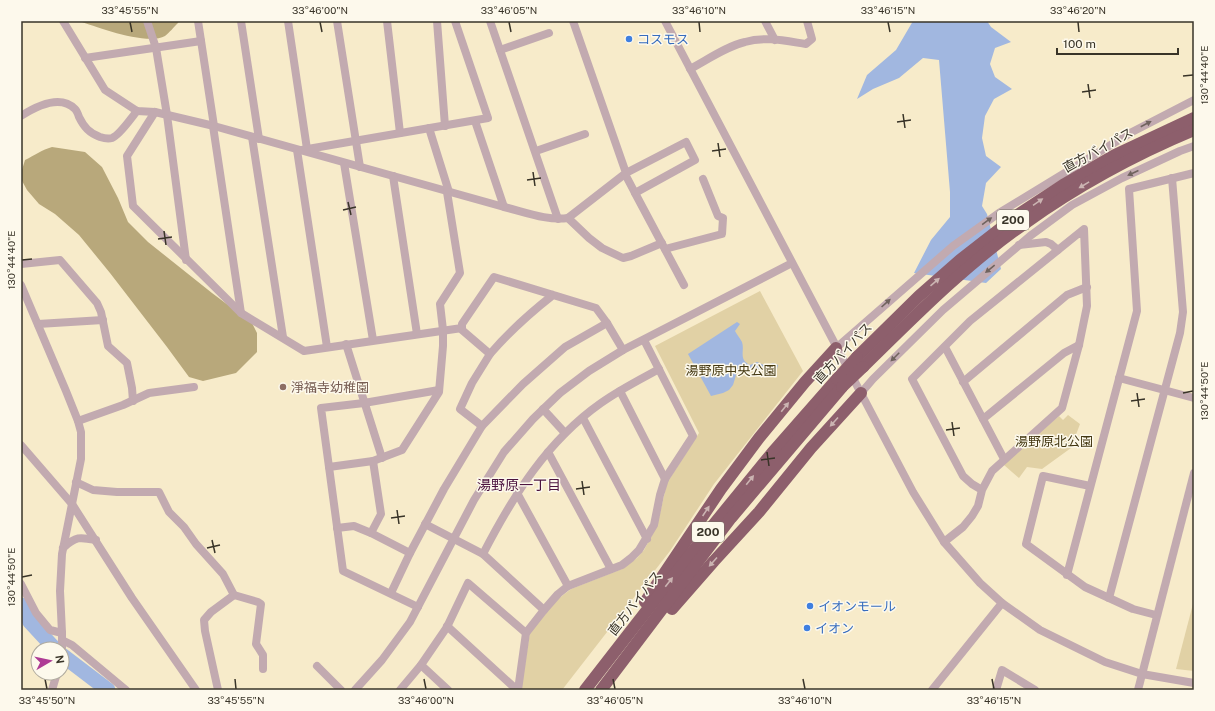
<svg xmlns="http://www.w3.org/2000/svg" width="1215" height="711" font-family="'Public Sans','Noto Sans JP',sans-serif">
<rect width="100%" height="100%" fill="#f7ebca"/>
<g fill="#e1d1a5">
<path d="M760,291L803,371L714,484L670,551L562,690H521L530,632L558,599L571,589L622,569L637,558L644,550L657,526L667,483L699,433L655,346Z"/>
<path d="M1068,415L1080,424L1071,448L1042,469L1027,467L1019,478L1004,465L1009,459L1059,416L1063,420Z"/>
<path d="M1194,600V671L1176,669Z"/>
</g>
<g fill="#b8a87b">
<path d="M79,21H179L178,23C174,27 169,33 165,36C147,46 97,27 79,21Z"/>
<path d="M52,147L85,152L102,167L118,198L128,222L148,242L212,293L252,323L257,333V352L236,373L203,381L189,377L167,347L110,273L79,235L55,214L39,204L27,190L21,179V173L25,160C35,155 42,150 52,147Z"/>
</g>
<g fill="#a1b7e0">
<path d="M913,21H987L991,27L1011,42L995,48L990,64L995,77L1012,89L994,99L985,116L982,138L986,156L1001,167L986,183L982,206L987,214L1001,269L986,283L914,273L931,240L950,217V192L939,60L923,58L899,78L873,89L857,99L867,75L896,50Z"/>
<path d="M737,322L740,324L735,331C737,335 740,338 742,342C745,351 738,359 750,365L757,362L766,366L773,363L778,365L777,369L764,371L759,369L753,371H740L737,372L733,385L729,390L723,393L711,396L688,354Z"/>
</g>
<g fill="none" stroke-linecap="round" stroke-linejoin="round">
<g stroke="#a1b7e0" stroke-width="15">
<path d="M21,605L30,622L55,649"/>
<path d="M62,655L108,690"/>
</g>
<g stroke="#c2aab0" stroke-width="8">
<path d="M63,21L105,90L137,111L155,112L214,126L504,207C525,212 547,221 568,218L626,173L573,21"/>
<path d="M147,21L156,48L167,115L186,260"/>
<path d="M198,21L214,126"/>
<path d="M241,21L259,139"/>
<path d="M288,21L307,149"/>
<path d="M337,21L360,167"/>
<path d="M387,21L400,133"/>
<path d="M437,21L445,126"/>
<path d="M490,21L558,219"/>
<path d="M665,21L913,492L944,542L980,583L1002,603L1040,630L1105,662L1142,674L1194,683"/>
<path d="M765,21L775,40"/>
<path d="M500,50L549,33"/>
<path d="M85,58L201,41"/>
<path d="M690,69C707,60 727,46 745,42C765,36 786,41 806,44L812,39L807,21"/>
<path d="M155,112L127,156L133,206L241,313L304,351L462,328"/>
<path d="M21,116C35,107 60,94 75,109C77,111 78,114 79,117C84,127 89,133 100,137C103,138 109,139 112,138C120,135 131,118 137,111"/>
<path d="M475,121L504,207"/>
<path d="M213,126L241,313"/>
<path d="M429,128L449,192"/>
<path d="M252,137L283,337"/>
<path d="M297,150L327,347"/>
<path d="M302,150L488,118L455,21"/>
<path d="M536,151L585,134"/>
<path d="M344,163L373,340"/>
<path d="M625,174L635,193L695,160L686,142L626,173"/>
<path d="M393,176L417,334"/>
<path d="M635,193L684,285"/>
<path d="M568,218L589,238L602,248L623,258L631,256L662,243"/>
<path d="M1019,245L1046,242L1051,244L1058,250"/>
<path d="M665,249L722,234L723,218L718,216L703,179"/>
<path d="M21,264L60,260L97,303L101,312L108,346L127,363L132,388L133,401"/>
<path d="M21,285L66,391L78,421L81,432V459L62,554L60,591L62,633V649"/>
<path d="M553,295C530,313 509,332 490,354L462,330V324L494,277L596,308L607,323"/>
<path d="M38,324L103,320"/>
<path d="M346,344L382,458"/>
<path d="M945,347L1004,459"/>
<path d="M836,348L953,246L999,213L1132,132L1194,100"/>
<path d="M1119,378L1194,398"/>
<path d="M963,382L1067,295L1087,287"/>
<path d="M620,391L665,479"/>
<path d="M861,393L873,379L943,310L1030,236L1072,205L1122,178L1180,151L1194,146"/>
<path d="M543,409L565,433"/>
<path d="M583,418L647,539"/>
<path d="M983,419L1064,353L1079,345"/>
<path d="M78,421L123,405L149,393L194,387"/>
<path d="M482,426L460,409L472,383L490,354"/>
<path d="M21,445L72,504L132,598L196,690"/>
<path d="M548,452L611,569"/>
<path d="M329,467L321,408L364,403L439,390"/>
<path d="M76,482L93,490L117,492H159L169,512L184,527L196,544L223,574L234,595L258,602L261,604L256,644L263,655V669"/>
<path d="M1090,486L1043,476L1026,544L1085,587L1133,609L1156,615"/>
<path d="M517,493L568,586"/>
<path d="M425,524L483,554"/>
<path d="M337,528L354,526L371,533L381,514L373,461"/>
<path d="M371,533L410,553L391,593"/>
<path d="M944,542L963,527L972,516L978,506L982,490L992,471L1062,408L1079,345L1087,306L1084,229L970,321L912,379L963,476L972,484L982,490"/>
<path d="M63,548C76,536 80,537 96,540"/>
<path d="M410,553L444,489L482,426L523,384L565,347L607,323L623,350"/>
<path d="M1067,575L1137,311L1129,189L1194,173"/>
<path d="M21,584L36,613L50,630L62,633"/>
<path d="M1109,598L1180,333L1183,312L1172,178"/>
<path d="M418,607L343,571L329,467L373,461L402,450L439,392L443,346V330L440,304L460,273L447,192"/>
<path d="M544,610L483,554C513,496 547,441 601,403C619,390 639,380 659,369"/>
<path d="M447,626L517,690"/>
<path d="M62,640L72,645L126,690"/>
<path d="M421,665L448,690"/>
<path d="M317,666L341,690"/>
<path d="M52,690L57,673"/>
<path d="M218,690L205,631L204,620L211,612L234,595"/>
<path d="M355,690L382,660L410,622L474,500L504,452L533,419L560,393L589,371L623,350L792,263"/>
<path d="M400,690L421,665L447,627L468,583L526,633"/>
<path d="M518,690L526,633L544,610L558,594L568,586L622,565L631,558L639,550L654,525L660,495L665,479L693,436L644,340"/>
<path d="M932,690L1002,603"/>
<path d="M996,690L1002,670L1035,690"/>
<path d="M1138,690L1194,473"/>
</g>
<g stroke="#8d5f6c" stroke-width="12">
<path d="M857,357L919,296L960,260L1019,214L1063,185L1115,155L1194,118"/>
<path d="M863,367C914,317 965,265 1024,224C1077,186 1134,155 1194,130"/>
<path d="M645,602L721,489L759,438L805,382L836,348"/>
<path d="M672,609L714,561L759,512L811,448L861,393"/>
<path d="M585,690L714,524L772,453L837,379"/>
<path d="M601,690L731,518L842,387"/>
</g>
<g stroke="#8d5f6c" stroke-width="12">
<path d="M837,379L857,357"/>
<path d="M842,387L863,367"/>
</g>
</g>
<defs><path id="oneway-solid" d="M-6-.8H1V-3.2L6.5 0L1 3.2V.8H-6Z"/></defs>
<g fill="#70635e">
<use href="#oneway-solid" transform="translate(1146 124) rotate(-28)"/>
<use href="#oneway-solid" transform="translate(1133 173) rotate(155)"/>
<use href="#oneway-solid" transform="translate(987 221) rotate(-36)"/>
<use href="#oneway-solid" transform="translate(990 269) rotate(141)"/>
<use href="#oneway-solid" transform="translate(886 303) rotate(-42)"/>
<use href="#oneway-solid" transform="translate(895 357) rotate(135)"/>
</g>
<g fill="#cbb4b2">
<use href="#oneway-solid" transform="translate(1084 185) rotate(149)"/>
<use href="#oneway-solid" transform="translate(1038 202) rotate(-34)"/>
<use href="#oneway-solid" transform="translate(935 282) rotate(-41)"/>
<use href="#oneway-solid" transform="translate(785 407) rotate(-51)"/>
<use href="#oneway-solid" transform="translate(834 422) rotate(132)"/>
<use href="#oneway-solid" transform="translate(750 480) rotate(-51)"/>
<use href="#oneway-solid" transform="translate(706 511) rotate(-56)"/>
<use href="#oneway-solid" transform="translate(713 562) rotate(132)"/>
<use href="#oneway-solid" transform="translate(669 582) rotate(-52)"/>
</g>
<path fill="none" stroke="#393428" stroke-width="1.5" d="M130,22L132,32M320,22L322,32M509,22L511,32M699,22L700,32M888,22L890,32M1078,22L1079,32M1183,76L1193,75M1088,84L1090,98M1082,92L1096,90M903,114L905,128M897,122L911,120M718,143L720,157M712,151L726,149M533,172L535,186M527,180L541,178M348,202L351,215M343,210L356,207M164,231L166,245M158,239L172,237M22,260L32,259M1137,393L1139,407M1183,393L1193,391M1131,401L1145,399M952,422L954,436M946,430L960,428M767,452L769,466M761,460L775,458M582,481L584,495M576,489L590,487M397,510L399,524M391,518L405,516M212,540L215,553M207,548L220,545M22,577L32,575M45,679L47,689M235,679L236,689M424,679L426,689M613,679L615,689M803,679L805,689M992,679L994,689"/>
<g fill="#3f7fe0" stroke="#fdf9ec" stroke-width="1.5">
<circle cx="629" cy="39" r="4"/>
<circle cx="810" cy="606" r="4"/>
<circle cx="807" cy="628" r="4"/>
</g>
<circle fill="#8d6e63" stroke="#fdf9ec" stroke-width="1.5" cx="283" cy="387" r="4"/>
<g text-anchor="middle" dominant-baseline="central" stroke-width="3" stroke-linejoin="round" paint-order="stroke">
<g fill="#fdf9ec" stroke="#746f63" stroke-width="1">
<rect x="997" y="210" width="32" height="20" rx="3"/>
<rect x="692" y="522" width="32" height="20" rx="3"/>
</g>
<g font-size="12" font-weight="bold" fill="#393428">
<text x="1013" y="220">200</text>
<text x="708" y="532">200</text>
</g>
<g font-size="13" fill="#366cbe" stroke="#fdf9ec" text-anchor="start">
<text x="637" y="39">コスモス</text>
<text x="818" y="606">イオンモール</text>
<text x="815" y="628">イオン</text>
</g>
<g font-size="13" fill="#393428" stroke="#fdf9ec">
<text transform="translate(1098 150) rotate(-29)">直方バイパス</text>
<text transform="translate(843 353) rotate(-47)">直方バイパス</text>
<text transform="translate(635 603) rotate(-52)">直方バイパス</text>
</g>
<g font-size="13" fill="#433711" stroke="#fdf9ec">
<text x="731" y="370">湯野原中央公園</text>
<text x="1054" y="441">湯野原北公園</text>
</g>
<g font-size="13" fill="#785e54" stroke="#fdf9ec" text-anchor="start">
<text x="291" y="387">淨福寺幼稚園</text>
</g>
<g font-size="14" fill="#4c143f" stroke="#fdf9ec">
<text x="519" y="485">湯野原一丁目</text>
</g>
</g>
<rect width="1215" height="711" fill="none" stroke="#fdf9ec" stroke-width="44"/>
<g transform="translate(50 661) rotate(81)"><circle r="19" fill="#fdf9ec" stroke="#afaa9e"/>
<path d="M0-3L7 15L0 10L-7 15Z" fill="#ae3b95"/>
<text y="-6" font-size="11" font-weight="bold" text-anchor="middle" fill="#393428">N</text>
</g>
<path d="M1057 48v6h121v-6" fill="none" stroke="#393428" stroke-width="2"/>
<text x="1063" y="48" font-size="12" fill="#393428" stroke="#fdf9ec" stroke-width="3" paint-order="stroke">100 m</text>
<rect x="22" y="22" width="1171" height="667" fill="none" stroke="#393428" stroke-width="1.5"/>
<g font-size="10" text-anchor="middle" fill="#393428">
<text x="130" y="14">33°45'55"N</text>
<text x="320" y="14">33°46'00"N</text>
<text x="509" y="14">33°46'05"N</text>
<text x="699" y="14">33°46'10"N</text>
<text x="888" y="14">33°46'15"N</text>
<text x="1078" y="14">33°46'20"N</text>
<text transform="translate(1204 75) rotate(-90)" y="4">130°44'40"E</text>
<text transform="translate(11 260) rotate(-90)" y="4">130°44'40"E</text>
<text transform="translate(1204 391) rotate(-90)" y="4">130°44'50"E</text>
<text transform="translate(11 577) rotate(-90)" y="4">130°44'50"E</text>
<text x="47" y="704">33°45'50"N</text>
<text x="236" y="704">33°45'55"N</text>
<text x="426" y="704">33°46'00"N</text>
<text x="615" y="704">33°46'05"N</text>
<text x="805" y="704">33°46'10"N</text>
<text x="994" y="704">33°46'15"N</text>
</g>
</svg>
